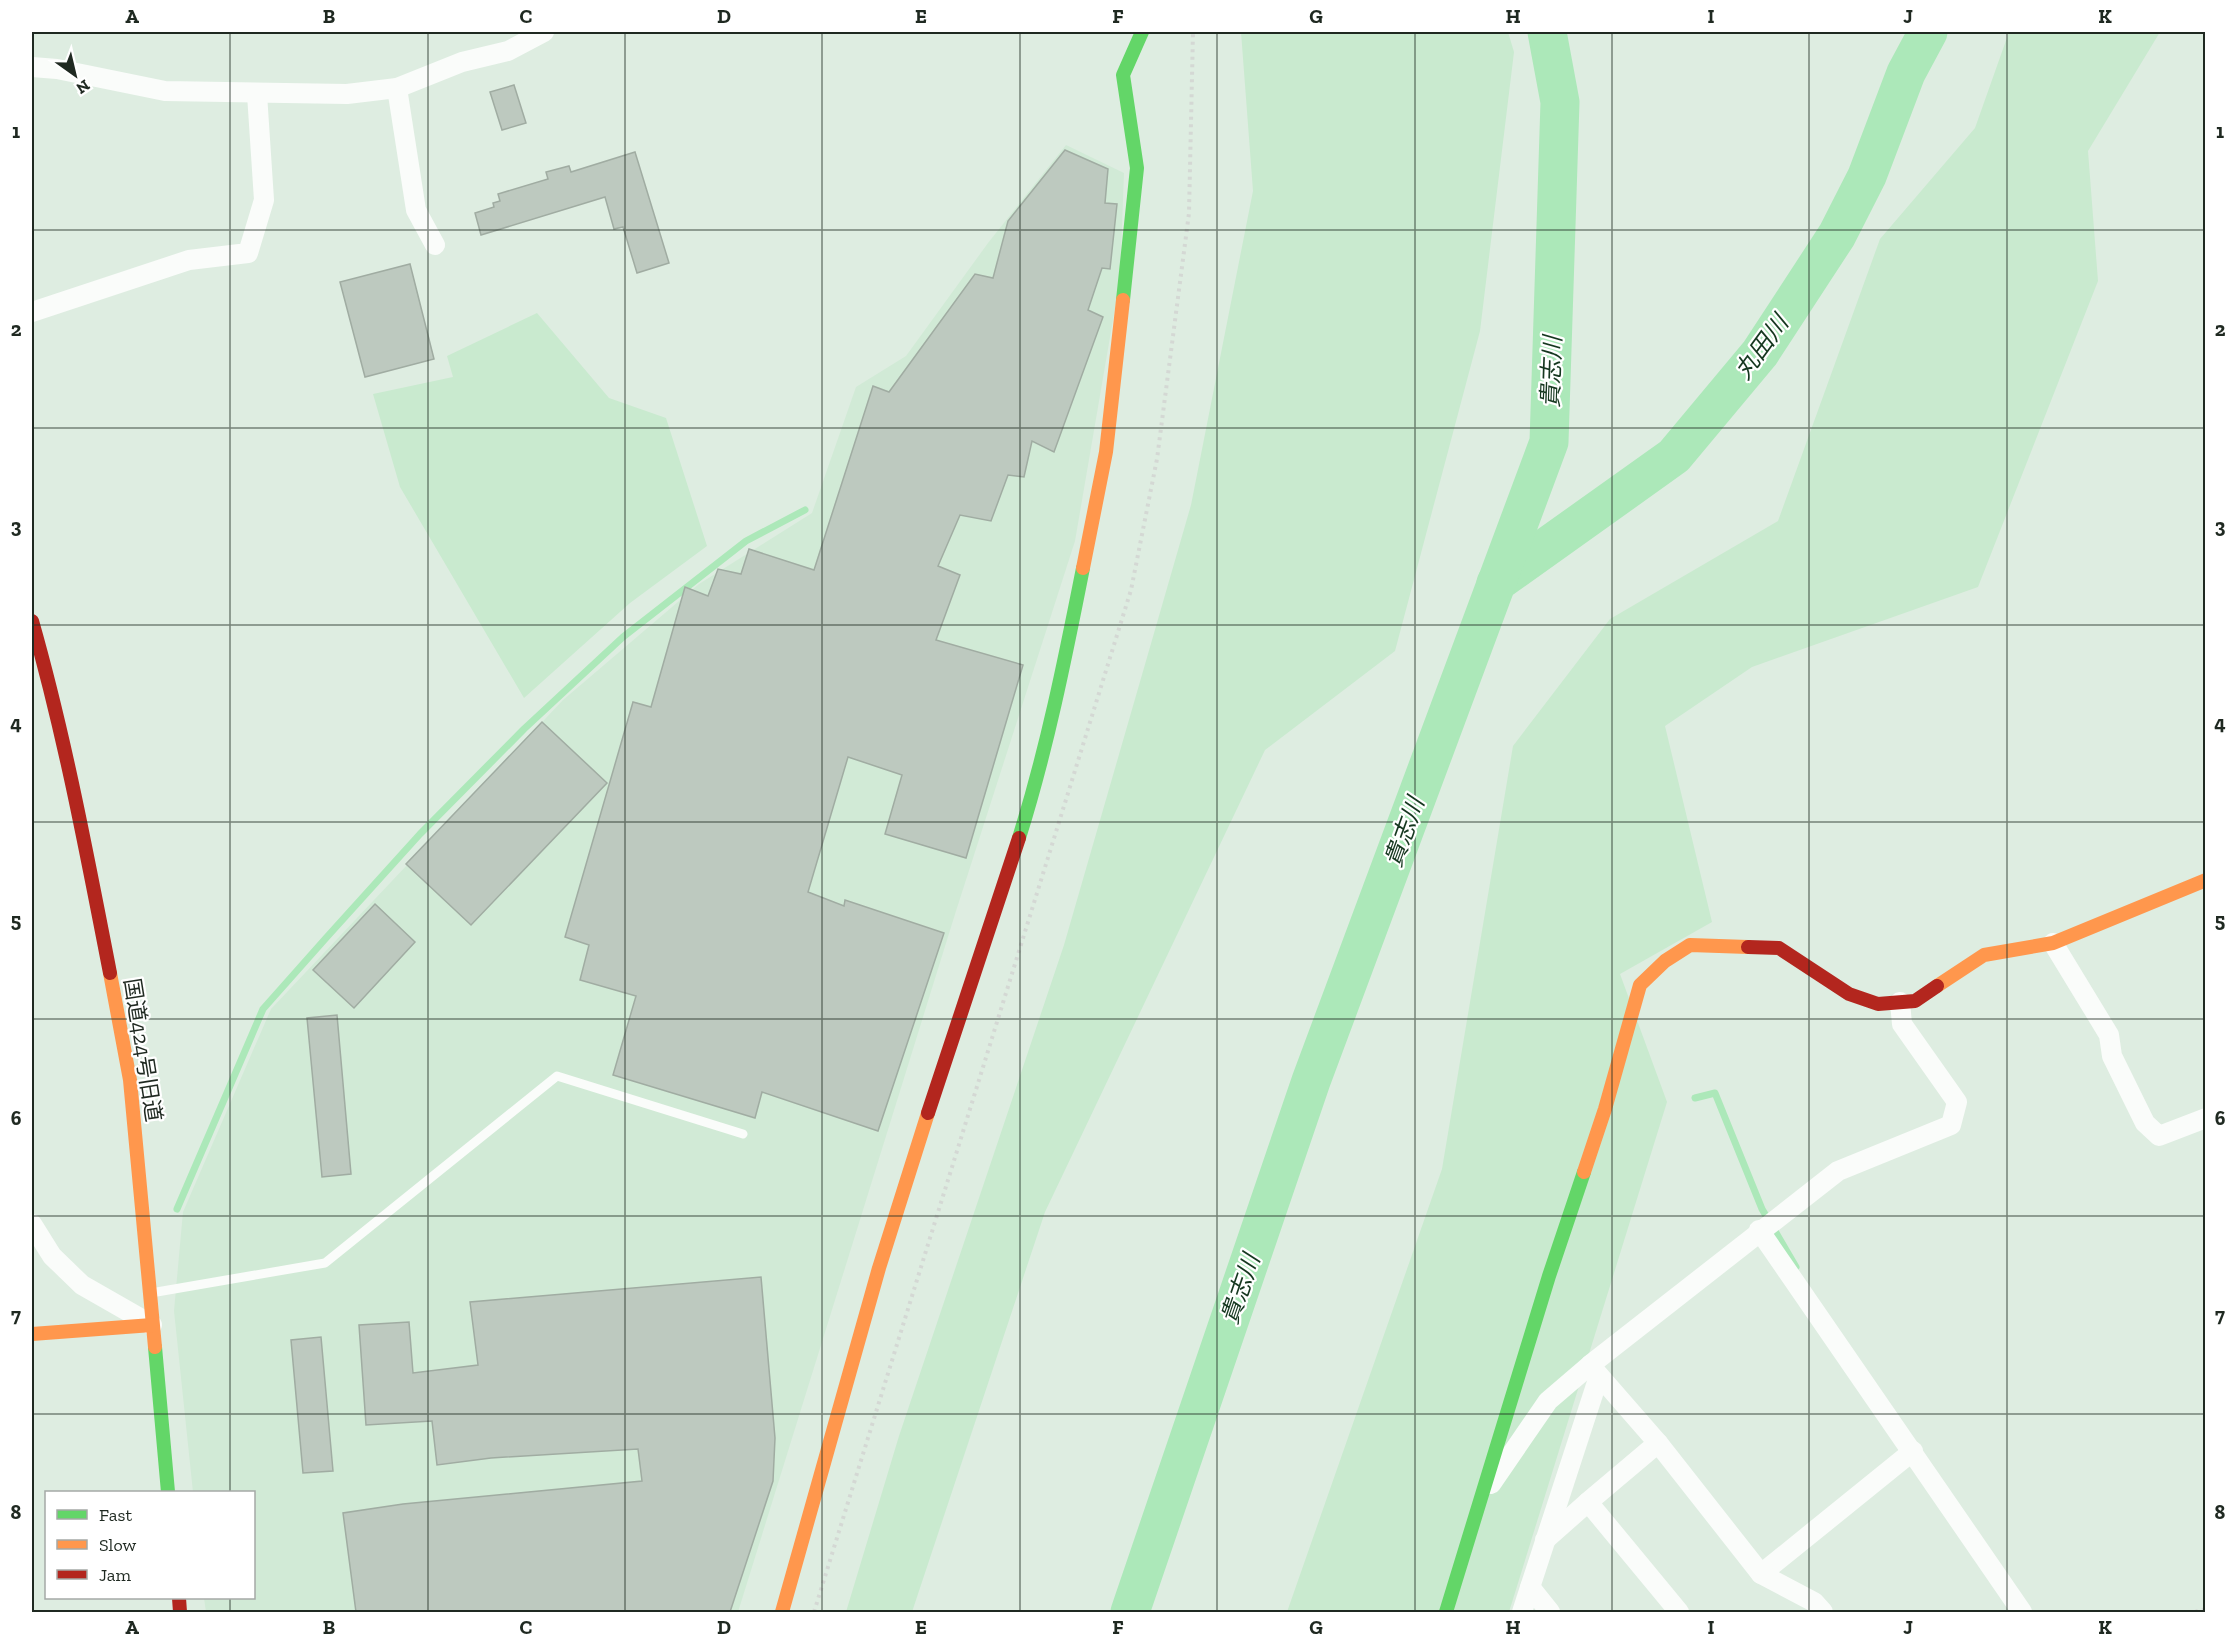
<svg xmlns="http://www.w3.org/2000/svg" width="2237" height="1644" font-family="'Zilla Slab','Noto Sans JP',serif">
<rect width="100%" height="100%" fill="#deede1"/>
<path fill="#d1ead6" d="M1066,145L1124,173L1120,279L1075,541L956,911L738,1612H206L204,1598H254V1492H193L174,1311L183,1212L271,1009L563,700L699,584L812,513L856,387L906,356L988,243Z"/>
<g fill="#c9eacf">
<path d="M1241,32H1508L1514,52L1480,331L1395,651L1265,750L1045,1212L912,1612H846L899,1436L1064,945L1191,505L1253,191Z"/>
<path d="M2009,32H2160L2088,151L2098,281L1978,587L1752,667L1665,726L1712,922L1620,974L1667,1102L1509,1612H1287L1442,1169L1513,746L1610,619L1778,521L1880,239L1975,128Z"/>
<path d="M537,313L609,398L666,418L707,546L630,603L524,698L400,487L373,394L453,377L447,356Z"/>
</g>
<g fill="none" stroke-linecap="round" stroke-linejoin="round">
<g stroke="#ace8b9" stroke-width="7">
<path d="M1695,1098L1715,1093L1762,1209L1796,1267"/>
<path d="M177,1209L263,1009L326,938L420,834L524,729L623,637L746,541L805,510"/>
</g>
<g stroke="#ace8b9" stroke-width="39">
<path d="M1496,583L1674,456L1760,353L1837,235L1867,176L1906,73L1928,32"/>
<path d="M1130,1612L1311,1081L1549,442L1560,102L1547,32"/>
</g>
</g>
<g fill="#bdc9bf" stroke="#a0aca2" stroke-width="1.5">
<path d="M514,85L526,123L502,130L490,92Z"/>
<path d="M1065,150L1108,169L1105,203L1117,204L1110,269L1102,268L1088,310L1103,317L1054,452L1032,441L1024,477L1008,475L991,521L960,515L938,566L960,575L936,640L1023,665L966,858L885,834L902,775L848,757L808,892L844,906L845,900L944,933L878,1131L762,1092L755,1118L613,1075L636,996L580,980L589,945L565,937L633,702L651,707L685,587L708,596L718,569L741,574L749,549L814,570L873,386L889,392L975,274L993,278L1008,221Z"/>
<path d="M635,152L669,263L637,273L623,227L614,229L605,197L481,235L475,213L494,207L493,203L500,201L498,194L548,179L546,172L569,166L571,172Z"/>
<path d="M410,264L434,359L365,377L340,282Z"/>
<path d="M542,722L607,783L471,925L406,864Z"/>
<path d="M375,904L415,942L354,1008L313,970Z"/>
<path d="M337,1015L351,1174L322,1177L307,1018Z"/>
<path d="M761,1277L775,1438L773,1481L730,1612H356L343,1513L403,1504L642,1481L638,1449L491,1458L437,1465L432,1421L366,1425L359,1325L409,1322L413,1373L478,1365L470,1302Z"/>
<path d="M321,1337L333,1471L303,1473L291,1340Z"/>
</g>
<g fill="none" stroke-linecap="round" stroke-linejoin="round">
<g stroke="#d4d8d4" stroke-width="4" stroke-dasharray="3 4.5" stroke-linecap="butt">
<path d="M814,1612L1131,590L1157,459L1189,213L1193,32"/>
<path d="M2195,1612L2206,1609"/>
</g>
<path stroke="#fafcfa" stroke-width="9" d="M151,1293L325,1263L557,1076L743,1134"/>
<g stroke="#fafcfa" stroke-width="20">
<path d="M32,67L57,69L165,91L347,94L397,88L462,62L508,51L544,32"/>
<path d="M397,88L416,210L435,245"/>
<path d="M32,312L189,260L248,253L264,200L257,94"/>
<path d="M2053,943L2109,1035L2112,1056L2145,1123L2159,1136L2206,1118"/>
<path d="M32,1224L52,1256L82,1285L152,1325"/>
<path d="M1759,1230L2022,1612"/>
<path d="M1658,1443L1588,1502L1679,1612"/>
<path d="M1491,1484L1548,1401L1590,1365"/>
<path d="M1545,1540L1588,1502"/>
<path d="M1761,1574L1913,1451"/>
<path d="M1530,1587L1550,1612"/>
<path d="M1522,1612L1599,1376"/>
<path d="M1823,1612L1814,1602L1761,1574L1658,1443L1590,1365L1838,1171L1951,1125L1957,1102L1902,1024L1900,1002"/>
</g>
<g stroke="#63d668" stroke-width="14">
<path d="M1123,300L1137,168L1123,75L1142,32"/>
<path d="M1019,838C1047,749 1065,659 1083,568"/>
<path d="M155,1347L168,1492"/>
<path d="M1446,1612L1549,1276L1584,1172"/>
</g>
<g stroke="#ff974d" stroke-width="14">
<path d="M1083,568L1106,452L1123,300"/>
<path d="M110,973L130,1080L155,1347"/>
<path d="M1937,986L1984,955L2053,943L2206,880"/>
<path d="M1584,1172L1605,1109L1640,985L1665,961L1690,945L1748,947"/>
<path d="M32,1334L152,1325"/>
<path d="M782,1612L879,1268L928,1113"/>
</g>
<g stroke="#b3261e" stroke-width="14">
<path d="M32,621C65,737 87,855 110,973"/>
<path d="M1748,947L1779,948L1849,994L1878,1004L1915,1001L1937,986"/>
<path d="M928,1113L1019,838"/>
<path d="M179,1598L180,1612"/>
</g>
</g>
<path fill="none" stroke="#1f2921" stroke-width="1.5" stroke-opacity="0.55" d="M230,32V1492M428,32V1612M625,32V1612M822,32V1612M1020,32V1612M1217,32V1612M1415,32V1612M1612,32V1612M1809,32V1612M2007,32V1612M32,230H2206M32,428H2206M32,625H2206M32,822H2206M32,1019H2206M32,1216H2206M32,1414H2206M230,1598V1612"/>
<g text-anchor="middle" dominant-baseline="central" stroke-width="4.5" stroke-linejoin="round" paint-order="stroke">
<g font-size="22" fill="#1f2921" stroke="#fff">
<text transform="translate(143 1050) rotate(81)">国道424号旧道</text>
</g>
<g font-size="24" font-style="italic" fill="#15371f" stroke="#fff">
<text transform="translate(1761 347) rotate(-54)">丸田川</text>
<text transform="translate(1551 372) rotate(-88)">貴志川</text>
<text transform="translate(1404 832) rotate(-70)">貴志川</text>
<text transform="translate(1240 1289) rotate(-71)">貴志川</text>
</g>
</g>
<rect width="2237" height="1644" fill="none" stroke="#ffffff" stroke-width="66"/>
<rect x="45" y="1491" width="210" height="108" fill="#ffffff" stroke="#a5a9a6" stroke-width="1.5"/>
<rect x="57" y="1510" width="30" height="9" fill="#63d668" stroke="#a5a9a6" stroke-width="1.5"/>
<text x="99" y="1521" font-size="18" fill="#1f2921">Fast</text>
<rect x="57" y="1540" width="30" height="9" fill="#ff974d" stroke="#a5a9a6" stroke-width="1.5"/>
<text x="99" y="1551" font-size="18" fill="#1f2921">Slow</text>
<rect x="57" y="1570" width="30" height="9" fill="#b3261e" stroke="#a5a9a6" stroke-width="1.5"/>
<text x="99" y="1581" font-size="18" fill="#1f2921">Jam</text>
<g transform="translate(75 75) rotate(146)" stroke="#ffffff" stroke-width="4.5" paint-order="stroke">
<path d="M0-4.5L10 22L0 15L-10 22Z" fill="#1f2921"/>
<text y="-9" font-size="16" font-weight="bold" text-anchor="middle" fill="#1f2921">N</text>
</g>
<rect x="33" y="33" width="2171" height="1578" fill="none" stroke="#1f2921" stroke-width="2"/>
<g font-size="20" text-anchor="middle" font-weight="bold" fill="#1f2921">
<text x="132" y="23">A</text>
<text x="329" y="23">B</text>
<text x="526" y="23">C</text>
<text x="724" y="23">D</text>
<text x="921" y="23">E</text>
<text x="1118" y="23">F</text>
<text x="1316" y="23">G</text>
<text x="1513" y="23">H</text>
<text x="1711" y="23">I</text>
<text x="1908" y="23">J</text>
<text x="2105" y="23">K</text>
<text x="16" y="138">1</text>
<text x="2220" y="138">1</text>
<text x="16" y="336">2</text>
<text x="2220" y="336">2</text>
<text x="16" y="533">3</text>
<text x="2220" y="533">3</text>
<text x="16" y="730">4</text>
<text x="2220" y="730">4</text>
<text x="16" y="927">5</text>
<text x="2220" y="927">5</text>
<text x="16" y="1125">6</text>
<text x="2220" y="1125">6</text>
<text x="16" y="1322">7</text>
<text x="2220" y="1322">7</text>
<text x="16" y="1519">8</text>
<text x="2220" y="1519">8</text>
<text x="132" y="1634">A</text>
<text x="329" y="1634">B</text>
<text x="526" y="1634">C</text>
<text x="724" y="1634">D</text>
<text x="921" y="1634">E</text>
<text x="1118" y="1634">F</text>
<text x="1316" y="1634">G</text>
<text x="1513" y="1634">H</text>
<text x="1711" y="1634">I</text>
<text x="1908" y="1634">J</text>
<text x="2105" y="1634">K</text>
</g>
</svg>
